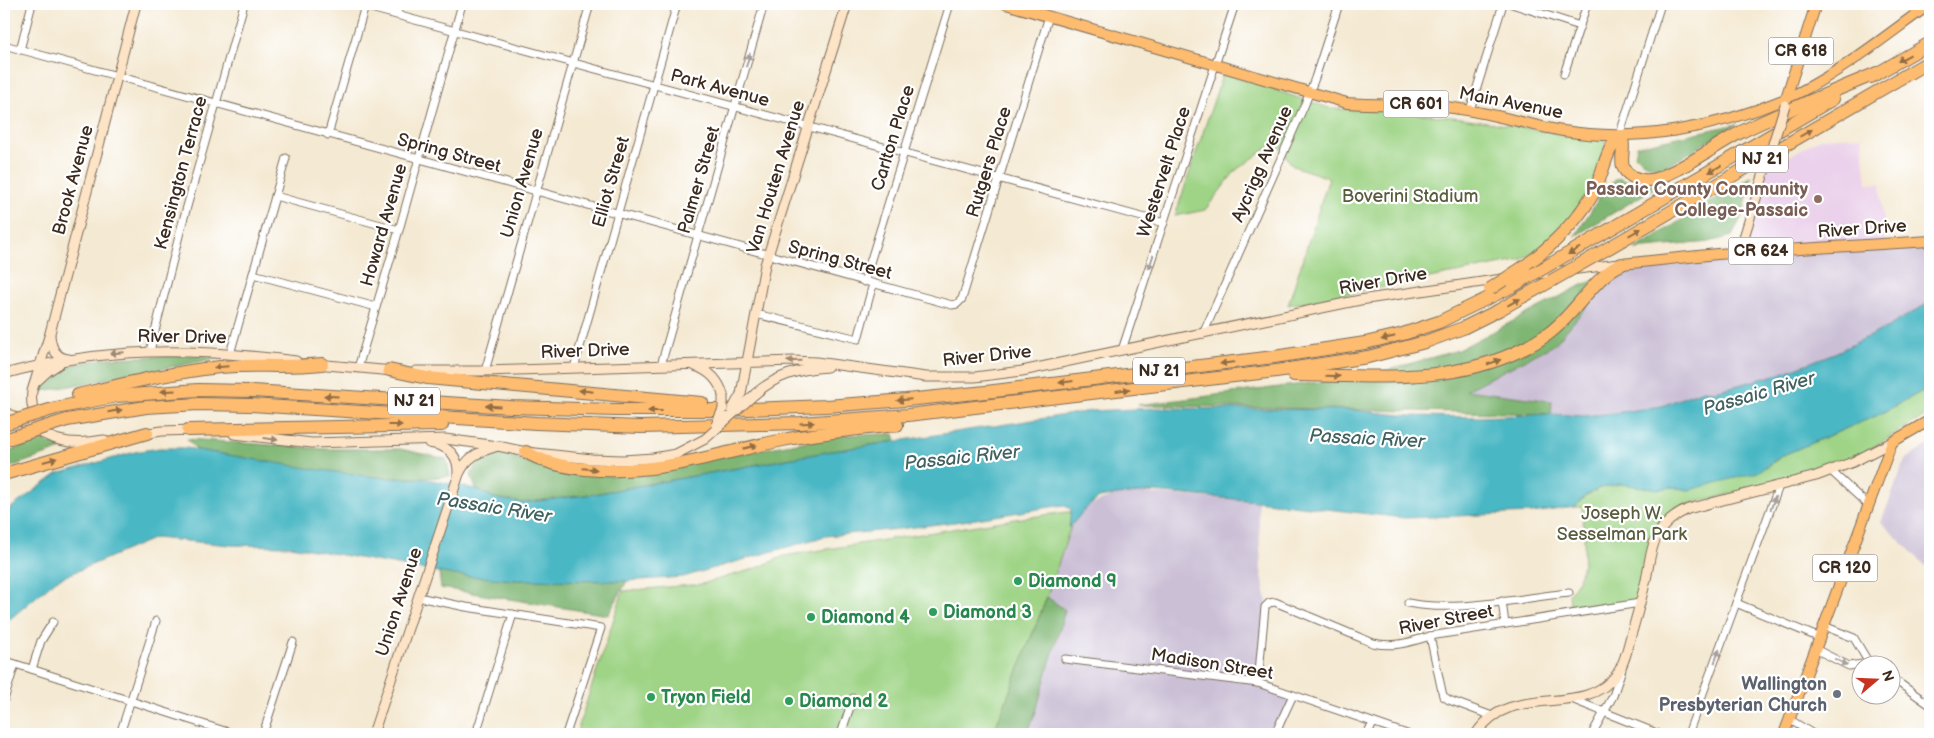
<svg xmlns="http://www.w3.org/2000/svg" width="1934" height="738" font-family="'Balsamiq Sans',sans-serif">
<rect width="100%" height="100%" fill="#fff"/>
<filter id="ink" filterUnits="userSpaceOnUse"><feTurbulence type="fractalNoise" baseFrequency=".02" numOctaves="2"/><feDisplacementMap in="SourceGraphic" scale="10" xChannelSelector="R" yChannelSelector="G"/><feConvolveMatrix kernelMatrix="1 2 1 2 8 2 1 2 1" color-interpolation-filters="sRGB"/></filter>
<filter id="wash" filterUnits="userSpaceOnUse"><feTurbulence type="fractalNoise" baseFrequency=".0096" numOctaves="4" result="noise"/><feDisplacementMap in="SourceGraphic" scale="20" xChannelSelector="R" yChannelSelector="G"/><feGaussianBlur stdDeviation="1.12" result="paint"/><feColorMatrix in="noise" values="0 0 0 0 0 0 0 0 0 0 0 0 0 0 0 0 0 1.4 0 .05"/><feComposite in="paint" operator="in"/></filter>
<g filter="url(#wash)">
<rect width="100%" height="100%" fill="#f4e9d2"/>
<path fill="#ebd1eb" d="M1862,136L1867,184L1880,183L1885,243L1739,253L1765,170L1821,138Z"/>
<g fill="#cbbfd5">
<path d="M1930,244V302L1888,327L1837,352L1783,373L1716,391L1703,390L1662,406L1615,413L1583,416L1551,414V401L1465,390L1554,345L1617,271L1737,259Z"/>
<path d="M1930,444V570L1881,522L1905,460Z"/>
<path d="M1123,492L1258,501L1261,570L1267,603L1263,687L1295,697L1281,729L1263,734H1027L1035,714L1065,610L1047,597L1076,511Z"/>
</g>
<g fill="#9fd486" stroke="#6d7f52">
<path d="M1223,73L1332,109H1367L1462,118L1607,141L1599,176L1564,229L1523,260L1288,305L1329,178L1293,166L1276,142L1236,170L1205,210L1175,216Z"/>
<path d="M1930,387V413L1863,453L1855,455L1854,458L1800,478L1680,506L1671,510V519L1658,535L1640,603L1571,613L1569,593C1590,570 1584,536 1582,507H1575L1585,496L1600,488L1620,484L1660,489L1672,487L1689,490L1769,466L1783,455L1878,415Z"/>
<path d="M1076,511L1047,597L993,734H576L623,591L702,584L757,568L784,556L1015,519Z"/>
</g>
<g fill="#7fb673" stroke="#5d7048">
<path d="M1737,124L1664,168L1646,164L1635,155L1637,146Z"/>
<path d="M1752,176L1743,214L1732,236L1709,242L1635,249Z"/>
<path d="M1618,178L1637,185L1661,184L1575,236L1604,190Z"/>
<path d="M1617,271L1554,345L1466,390L1552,401L1551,414L1138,405L1366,376L1458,350L1578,287Z"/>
<path d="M200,355L219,358L38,392L60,367L106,358Z"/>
<path d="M894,434L896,441L826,452L594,494L522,503L494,498L476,489L471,475L477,462L500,451L523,461L560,470L612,476L842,435Z"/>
<path d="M39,439L65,448L4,469V454Z"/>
<path d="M187,439L326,449H400L447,459L450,476C367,485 279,463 197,450Z"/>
<path d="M439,572L515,580L627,581L608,615L441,588Z"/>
<path d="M1047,597L1065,610L1035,714L1027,734H993Z"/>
</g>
<path fill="#49b7c4" stroke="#427071" d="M1930,302V387L1878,415L1783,455L1758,472L1689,490L1672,487L1660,489L1620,484L1600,488L1585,496L1575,507L1532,513L1404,518L1257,501L1153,492L1117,495L1099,498L1086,508L1069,528L1071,509L1063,505L970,520L899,529L826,536L683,577L627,581L515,580L454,575L291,546L230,545L155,538L56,580L4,624V513L57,474L135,452L159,448H186L313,469L384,478L427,479L476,489L494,498L522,503L594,494L826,452L1091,411L1156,408L1353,410L1412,416L1479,417L1551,414L1583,416L1615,413L1662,406L1703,390L1716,391L1783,373L1837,352L1888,327Z"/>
</g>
<g filter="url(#ink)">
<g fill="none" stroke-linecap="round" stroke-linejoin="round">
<g stroke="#7c6d5d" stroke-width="9">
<g id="street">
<path d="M356,4L1164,223"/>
<path d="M393,4L399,15"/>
<path d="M1512,4L1580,26"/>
<path d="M4,45L952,305L957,304L962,299L1049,16"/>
<path d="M20,50L32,4"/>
<path d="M1564,74L1587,4"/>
<path d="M1470,110L1503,4"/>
<path d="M328,135L365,6"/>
<path d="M1621,136L1622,127L1661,4"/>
<path d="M275,196L399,230"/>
<path d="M253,274L376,307"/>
<path d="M864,282L950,4"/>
<path d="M756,314L858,339L873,284"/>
<path d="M1203,334L1305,104L1315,78L1339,4"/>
<path d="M1122,350L1235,4"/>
<path d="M150,351L181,228L244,4"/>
<path d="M230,354L286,158"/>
<path d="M661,365L764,4"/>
<path d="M358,368L399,230L462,4"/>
<path d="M574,368L677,4"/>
<path d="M485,371L590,4"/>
<path d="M1831,471L1868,505"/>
<path d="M418,597L466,607L601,628L566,734"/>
<path d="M1502,601L1505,624"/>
<path d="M1408,603C1458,613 1518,598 1569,593"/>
<path d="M1736,603L1820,638"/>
<path d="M1824,626L1854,638L1869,663L1873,666"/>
<path d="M1430,636L1443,696L1449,700L1492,716"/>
<path d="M1815,649L1849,666L1869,663"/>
<path d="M1065,659L1258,683L1407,734"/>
<path d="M6,661L234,734"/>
<path d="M32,669L41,641L53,622"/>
<path d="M1892,678L1930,705"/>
<path d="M1258,683L1265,607L1269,603L1275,602L1373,643C1394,648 1410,642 1430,636L1640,603"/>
<path d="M1569,698L1659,734"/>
<path d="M4,700L15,664"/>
<path d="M1789,719L1813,734"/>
<path d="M120,734L156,621"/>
<path d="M263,734L293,642"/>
<path d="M476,734L513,614"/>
<path d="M841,734L853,698"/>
<path d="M1275,734L1293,695"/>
<path d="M1366,734L1374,723"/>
<path d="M1592,734L1613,696L1622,669"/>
<path d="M1688,734L1779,486"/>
</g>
</g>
<g stroke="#7c6d5d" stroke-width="11">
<g id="secondary">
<path d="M1739,253L1759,189"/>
<path d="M1537,274L1619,264"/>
<path d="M50,335C51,347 55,358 69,359"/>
<path d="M316,364L393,371"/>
<path d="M695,366C710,371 719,380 723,395"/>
<path d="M416,371H485L793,361L816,362L926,377H975L1022,371L1360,300L1502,279"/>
<path d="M4,374C106,346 192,348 296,361"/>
<path d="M36,382L48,371L59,364"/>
<path d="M741,394L765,265L847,4"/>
<path d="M755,394C777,375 799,369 827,367"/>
<path d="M4,411C43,433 56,449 104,440"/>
<path d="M45,430C34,419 30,407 32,391L50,333L136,4"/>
<path d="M142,434L162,431L194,430"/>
<path d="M234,434L312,443L445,439L498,446L526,452L592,459L623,460L653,458L676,454L705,439"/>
<path d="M429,443C449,446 459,455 458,475"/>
<path d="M373,734L459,474C467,457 478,452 495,447"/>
<path d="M1476,734C1512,679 1582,721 1617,674C1624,664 1627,651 1630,639C1636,619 1641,600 1646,580C1649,565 1650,549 1657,536C1664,523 1675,515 1688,509L1816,476L1853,462L1892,442"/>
</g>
</g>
<g stroke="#7c6d5d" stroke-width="12">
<g id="primary">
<path d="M1006,4L1347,103C1385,106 1422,102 1460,109C1495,114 1529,125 1563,131C1638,143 1716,128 1785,99C1836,77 1885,36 1930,4"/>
<path d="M1786,98L1816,4"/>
<path d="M1622,264L1717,254L1930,241"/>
<path d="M1784,734L1892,442L1930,420"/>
</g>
</g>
<g stroke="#7c6d5d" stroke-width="14">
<g id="highway">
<path d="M1871,77L1930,43"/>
<path d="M1593,257L1930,61"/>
<path d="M1554,262L1833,99"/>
<path d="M1525,266C1553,245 1577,222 1594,192C1603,175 1606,146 1621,136C1628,150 1613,166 1633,177C1641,181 1650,181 1658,178C1688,167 1714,146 1741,132C1786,110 1832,92 1877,73"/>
<path d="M389,370L427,378L702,403"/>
<path d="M1294,375C1381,376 1473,387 1548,334C1575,315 1594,276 1622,264"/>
<path d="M78,395C124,384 172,372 220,367C254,364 288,368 322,364"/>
<path d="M56,408L117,396L198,390L252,391L511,407L616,410H722L826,406L906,400L986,392L1274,357L1365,343L1403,334L1439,322L1513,286"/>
<path d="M67,420L146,407L199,404L251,405L536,423L641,427L801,423L908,415L1276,371L1368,357L1425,342L1463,328L1499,310L1551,281"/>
<path d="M188,430L442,425"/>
<path d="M526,452C544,463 564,467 585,469C658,476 714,454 783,440C821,432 859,429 897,425"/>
<path d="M4,474L147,433"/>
</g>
</g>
<use href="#street" stroke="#fff" stroke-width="7"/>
<use href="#secondary" stroke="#fee4c6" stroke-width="9"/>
<use href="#primary" stroke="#fdbc70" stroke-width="10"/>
<use href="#highway" stroke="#fdbc70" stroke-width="12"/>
<g stroke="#7c6d5d" stroke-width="11" stroke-linecap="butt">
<g id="secondary-bridge">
<path d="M1759,189L1785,105"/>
<path d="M732,410L741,394"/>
<path d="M716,425L723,409V395"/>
<path d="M705,439L755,394"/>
</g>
</g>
<g stroke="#7c6d5d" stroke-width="14" stroke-linecap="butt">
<g id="highway-bridge">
<path d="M1551,281L1593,257"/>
<path d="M1513,286L1554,262"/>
<path d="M1490,289L1525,266"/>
<path d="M4,424L56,408"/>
<path d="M4,440L67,420"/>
</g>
</g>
<use href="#secondary-bridge" stroke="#fee4c6" stroke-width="9"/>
<use href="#highway-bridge" stroke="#fdbc70" stroke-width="12"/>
</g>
<defs><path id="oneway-solid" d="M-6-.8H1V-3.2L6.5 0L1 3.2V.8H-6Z" transform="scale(1.25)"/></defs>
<g fill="#926c43">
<use href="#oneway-solid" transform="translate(1904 58) rotate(151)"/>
<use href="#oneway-solid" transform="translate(1806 133) rotate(-30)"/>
<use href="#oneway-solid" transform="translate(1715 169) rotate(150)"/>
<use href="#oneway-solid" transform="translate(1635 232) rotate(-30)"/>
<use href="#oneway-solid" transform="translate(1574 251) rotate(150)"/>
<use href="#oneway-solid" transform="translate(1514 302) rotate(-28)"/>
<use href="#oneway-solid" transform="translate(1388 338) rotate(166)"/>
<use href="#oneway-solid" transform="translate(1494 362) rotate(-19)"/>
<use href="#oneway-solid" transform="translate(1227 363) rotate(173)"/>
<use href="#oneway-solid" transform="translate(221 367) rotate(175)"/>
<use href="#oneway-solid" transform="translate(1333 376) rotate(1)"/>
<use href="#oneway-solid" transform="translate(1066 382) rotate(173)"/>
<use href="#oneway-solid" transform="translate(1123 390) rotate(-7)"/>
<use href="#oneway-solid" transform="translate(168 391) rotate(176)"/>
<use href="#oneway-solid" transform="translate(586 391) rotate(-174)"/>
<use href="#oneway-solid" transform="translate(331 396) rotate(-176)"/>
<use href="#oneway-solid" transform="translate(904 400) rotate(175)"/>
<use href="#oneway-solid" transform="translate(493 406) rotate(-177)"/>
<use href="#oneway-solid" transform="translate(115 411) rotate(-9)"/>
<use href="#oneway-solid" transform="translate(655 411) rotate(-180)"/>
<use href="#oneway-solid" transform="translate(807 423) rotate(-3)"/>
<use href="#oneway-solid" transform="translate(395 425)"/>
<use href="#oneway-solid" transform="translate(750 447) rotate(-13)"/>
<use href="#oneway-solid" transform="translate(50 460) rotate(-15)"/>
<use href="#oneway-solid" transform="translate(590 469) rotate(5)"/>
</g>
<g fill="#a79f9a">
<use href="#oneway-solid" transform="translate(748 60) rotate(-74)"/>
<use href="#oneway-solid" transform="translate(1151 262) rotate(108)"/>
<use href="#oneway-solid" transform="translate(1773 503) rotate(-70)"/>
<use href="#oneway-solid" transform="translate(1717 656) rotate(-70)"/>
<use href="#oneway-solid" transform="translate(1841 662) rotate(26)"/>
</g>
<g fill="#9c8772">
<use href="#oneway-solid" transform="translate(117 353) rotate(175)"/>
<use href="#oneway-solid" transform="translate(794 361) rotate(179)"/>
<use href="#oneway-solid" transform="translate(271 439) rotate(7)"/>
</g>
</g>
<circle fill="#8d6e63" stroke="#fff" stroke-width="2" cx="1818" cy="199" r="5"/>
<g fill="#2e9e5b" stroke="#fff" stroke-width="2">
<circle cx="1018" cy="581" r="5"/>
<circle cx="933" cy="612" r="5"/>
<circle cx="811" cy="617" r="5"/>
<circle cx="651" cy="697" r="5"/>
<circle cx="789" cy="701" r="5"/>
</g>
<circle fill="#6b7280" stroke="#fff" stroke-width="2" cx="1837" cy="694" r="5"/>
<g text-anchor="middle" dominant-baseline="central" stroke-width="4.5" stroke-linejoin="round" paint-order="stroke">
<g fill="#fff" stroke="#766a62" stroke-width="1">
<rect x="1768.5" y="37.5" width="65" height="27" rx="4"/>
<rect x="1383.5" y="90.5" width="65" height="27" rx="4"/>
<rect x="1736" y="145.5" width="52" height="27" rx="4"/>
<rect x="1728.5" y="237.5" width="65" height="27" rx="4"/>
<rect x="1133" y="357.5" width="52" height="27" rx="4"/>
<rect x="388" y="387.5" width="52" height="27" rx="4"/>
<rect x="1812.5" y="554.5" width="65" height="27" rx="4"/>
</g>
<g font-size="16" font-weight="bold" fill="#3b2a1e">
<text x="1801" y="51">CR 618</text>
<text x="1416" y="104">CR 601</text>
<text x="1762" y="159">NJ 21</text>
<text x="1761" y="251">CR 624</text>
<text x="1159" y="371">NJ 21</text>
<text x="414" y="401">NJ 21</text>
<text x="1845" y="568">CR 120</text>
</g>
<g font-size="18" fill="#3b2a1e" stroke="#fff">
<text transform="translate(720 88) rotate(15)">Park Avenue</text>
<text transform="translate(1511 103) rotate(11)">Main Avenue</text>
<text transform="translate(893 138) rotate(-73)">Carlton Place</text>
<text transform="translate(449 153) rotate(15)">Spring Street</text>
<text transform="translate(989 162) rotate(-73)">Rutgers Place</text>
<text transform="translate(1262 164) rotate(-66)">Aycrigg Avenue</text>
<text transform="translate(1164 172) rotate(-72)">Westervelt Place</text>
<text transform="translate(181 173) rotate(-75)">Kensington Terrace</text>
<text transform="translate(776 177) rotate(-73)">Van Houten Avenue</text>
<text transform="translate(73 180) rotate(-75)">Brook Avenue</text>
<text transform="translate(699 180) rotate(-74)">Palmer Street</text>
<text transform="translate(611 182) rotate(-74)">Elliot Street</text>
<text transform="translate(522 183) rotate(-74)">Union Avenue</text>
<text transform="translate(384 225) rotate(-74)">Howard Avenue</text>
<text transform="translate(1862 229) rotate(-4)">River Drive</text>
<text transform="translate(840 260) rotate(15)">Spring Street</text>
<text transform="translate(1383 281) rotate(-10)">River Drive</text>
<text transform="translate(182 337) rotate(1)">River Drive</text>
<text transform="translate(585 351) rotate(-2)">River Drive</text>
<text transform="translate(987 356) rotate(-6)">River Drive</text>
<text transform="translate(399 602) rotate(-72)">Union Avenue</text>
<text transform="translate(1446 620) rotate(-11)">River Street</text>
<text transform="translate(1212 664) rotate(9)">Madison Street</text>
</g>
<g font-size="18" font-weight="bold" fill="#785e54" stroke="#fff" text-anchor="end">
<text x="1808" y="189">Passaic County Community<tspan x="1808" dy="21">College-Passaic</tspan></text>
</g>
<g font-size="18" fill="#595d3d" stroke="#fff">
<text x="1410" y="196">Boverini Stadium</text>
<text x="1622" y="513">Joseph W.<tspan x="1622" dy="21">Sesselman Park</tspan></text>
</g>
<g font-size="18" font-weight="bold" fill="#27864d" stroke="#fff" text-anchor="start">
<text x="1028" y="581">Diamond 9</text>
<text x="943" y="612">Diamond 3</text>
<text x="821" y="617">Diamond 4</text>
<text x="661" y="697">Tryon Field</text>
<text x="799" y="701">Diamond 2</text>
</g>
<g font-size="18" font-weight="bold" fill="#5b616d" stroke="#fff" text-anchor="end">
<text x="1827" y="684">Wallington<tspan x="1827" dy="21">Presbyterian Church</tspan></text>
</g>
<g font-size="19" font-style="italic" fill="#416260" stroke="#fff">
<text transform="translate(1759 394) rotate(-16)">Passaic River</text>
<text transform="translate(1367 439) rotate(3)">Passaic River</text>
<text transform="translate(962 458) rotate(-6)">Passaic River</text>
<text transform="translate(494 508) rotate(9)">Passaic River</text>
</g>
</g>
<rect width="1934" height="738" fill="none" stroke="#fff" stroke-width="20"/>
<g transform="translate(1876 680) rotate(71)"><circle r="24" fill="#ffffff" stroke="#b1aaa5"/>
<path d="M0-4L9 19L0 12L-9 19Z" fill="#c8321e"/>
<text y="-8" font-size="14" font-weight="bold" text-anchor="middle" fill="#3b2a1e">N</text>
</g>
</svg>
